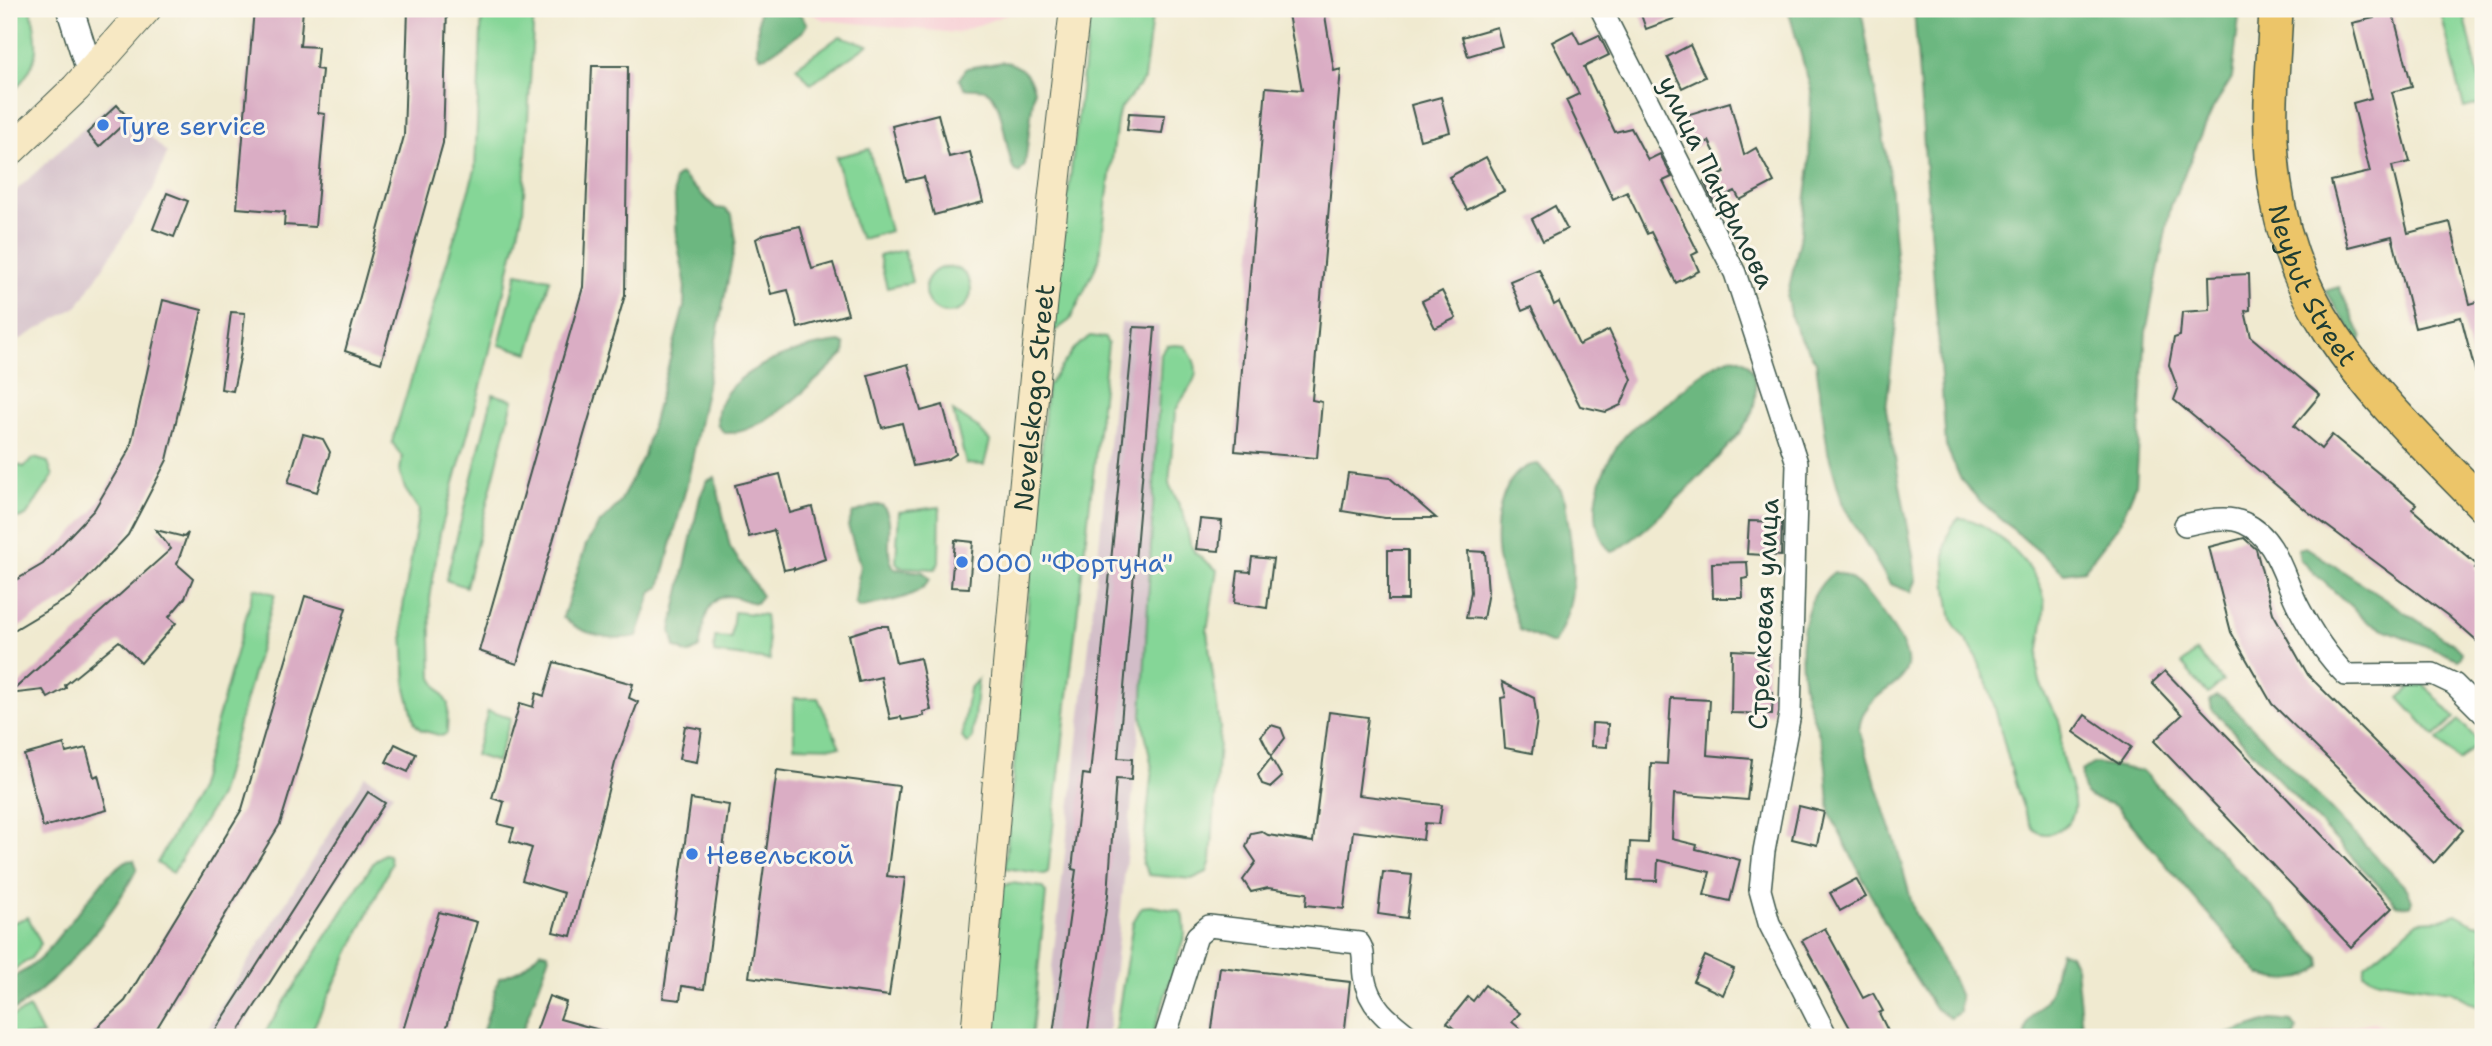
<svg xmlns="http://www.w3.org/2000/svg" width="2492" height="1046" font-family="'Shantell Sans',sans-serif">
<rect width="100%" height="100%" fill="#fbf7ec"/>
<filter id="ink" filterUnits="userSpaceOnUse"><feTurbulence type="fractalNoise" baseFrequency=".0143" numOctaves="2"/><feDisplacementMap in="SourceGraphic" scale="14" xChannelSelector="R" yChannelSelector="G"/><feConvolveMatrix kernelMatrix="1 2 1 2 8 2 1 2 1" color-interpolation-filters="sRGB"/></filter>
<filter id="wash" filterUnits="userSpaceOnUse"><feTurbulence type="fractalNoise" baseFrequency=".00686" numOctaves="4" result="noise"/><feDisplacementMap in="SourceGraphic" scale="28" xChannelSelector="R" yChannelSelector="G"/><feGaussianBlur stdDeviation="1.57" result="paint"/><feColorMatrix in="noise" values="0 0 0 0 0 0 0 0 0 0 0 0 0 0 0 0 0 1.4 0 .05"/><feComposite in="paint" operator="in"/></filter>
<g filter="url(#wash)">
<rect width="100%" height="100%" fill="#f0ead0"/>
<g fill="#f7cfd5">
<path d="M802,9H1022L957,33L824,20Z"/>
<path d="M2372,1022L2409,1037H2307L2323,1032Z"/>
</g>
<g fill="#d2bdc8">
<path d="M114,100L167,153L153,190L78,306L9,346V197Z"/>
<path d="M1121,323L1159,326L1150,624L1108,1037H1044L1091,627Z"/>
<path d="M365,776L393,793L236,1037H201Z"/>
</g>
<g fill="#85d697" stroke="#528a66" stroke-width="2">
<path d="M9,9H31C40,52 40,63 9,96Z"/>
<path d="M482,9H534L523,212L482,383L440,533L430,599L432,678L448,704L447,733L442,736L421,730L415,724L406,688L402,613L419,510L405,489L400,472L402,457L392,442L475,170Z"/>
<path d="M1091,9H1153L1144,79L1119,111L1117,121L1099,260L1070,320L1055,331L1052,325Z"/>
<path d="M2463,9L2483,95V103L2464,108L2441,13Z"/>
<path d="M840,36L868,45L811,84L796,67Z"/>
<path d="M869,149L890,231L862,239L856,230L836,157Z"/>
<path d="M904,250L912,282L887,288L879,256Z"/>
<circle cx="948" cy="290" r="23"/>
<path d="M517,273L550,279L529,353L499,345Z"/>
<path d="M1090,336L1105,338L1108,344L1048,872L1044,874L1005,868L1047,387L1074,349Z"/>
<path d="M1175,345L1185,346C1211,379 1184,387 1175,413L1169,484L1184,515L1190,543L1195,553L1217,570L1207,631L1220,728L1211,860L1207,872L1192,879L1149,875L1142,862L1152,768L1142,717L1161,354L1167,346Z"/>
<path d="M493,394L513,400L466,587L446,580Z"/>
<path d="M953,411L976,426L990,441L984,465L966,464Z"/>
<path d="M34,458L48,462L53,476L26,516L12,519L9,517V462L24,467Z"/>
<path d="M940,507L939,563L935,569L900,567L896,562L899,512Z"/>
<path d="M1959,518C1987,517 2040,570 2044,598C2047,621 2034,654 2039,677C2041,692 2053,707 2059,721C2063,732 2060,741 2061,752C2065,778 2092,817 2055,832C2049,835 2041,835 2035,830C2021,818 2001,728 1994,705C1988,685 1981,663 1970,646C1963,635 1953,628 1951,615C1947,587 1936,539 1959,518Z"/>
<path d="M254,588L275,594L219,796L173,873L157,863L198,790Z"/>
<path d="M734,612L765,615L770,660L714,653L715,637L731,638Z"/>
<path d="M2196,651L2223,681L2208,694L2182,664Z"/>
<path d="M978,679L972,739L967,744L962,737L969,689Z"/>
<path d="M2419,679L2455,718L2435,736L2399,698Z"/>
<path d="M794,698H818L840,747L794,746Z"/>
<path d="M488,711L511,718L497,762L475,755Z"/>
<path d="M2459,720L2479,742L2459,761L2438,740Z"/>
<path d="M384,854L389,855L391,864L384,880L309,1037H262L374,862Z"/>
<path d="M1011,883L1042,887L1046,893L1032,1031L1029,1037H987L1001,887Z"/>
<path d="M1150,906L1180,911L1184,918L1185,934L1152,1037H1111L1115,1032L1133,922L1142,907Z"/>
<path d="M2456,914L2474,924L2483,925V1009L2451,991L2379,980L2363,973L2365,965L2419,921L2438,920Z"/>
<path d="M28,917L41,944L31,958L9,973V924Z"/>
<path d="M29,1008L43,1035L9,1037V1018Z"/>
</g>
<g fill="#6cb780" stroke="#467a5a" stroke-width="2">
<path d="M759,9H796L807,24L802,32L766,56L760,57L757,51Z"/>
<path d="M1788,9H1861L1889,170L1898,280L1897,317L1886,409L1913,555L1916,581L1911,592L1890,584L1843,505L1828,452L1816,362L1798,334L1790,314L1787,297L1800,240L1809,174L1811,90Z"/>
<path d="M1914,9H2240L2232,78L2213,108L2171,205L2146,332L2136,485L2119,525L2084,570L2064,573L1980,501L1961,480L1946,446Z"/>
<path d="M1003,62C1019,63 1030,75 1034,90L1025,165L1019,173L1014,170C1005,152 1004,99 987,91C980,88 972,90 965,88L959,79L967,68Z"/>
<path d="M680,174L716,208L725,209L732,215L736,240L688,480L660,587L652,591L637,636C614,642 579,634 563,617L586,545L598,525L619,504L644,455L684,307L685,281L677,241L674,180Z"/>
<path d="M2339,287L2362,338L2360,344L2325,291Z"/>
<path d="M840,342L845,345L844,354C817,379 763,436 725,433L718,426C708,375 801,345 840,342Z"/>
<path d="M1732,357C1745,359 1751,365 1754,377C1757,392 1756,405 1749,419C1739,440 1630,551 1611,552C1582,520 1600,467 1624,437C1636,422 1656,413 1671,400C1693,380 1704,368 1732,357Z"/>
<path d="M1538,464L1561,490L1565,501C1572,553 1583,594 1554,643H1550L1520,630C1513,608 1503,585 1499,563C1492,532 1499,467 1538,464Z"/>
<path d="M715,477L730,547L762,596L756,603C747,602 736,596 728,596C703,597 704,631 699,648L688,654L675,647L671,630L700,497L707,481Z"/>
<path d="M876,505H882C898,523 881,550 895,569L923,572L930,579C919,600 880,602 859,608L855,603L860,565L848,526L853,513Z"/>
<path d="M2306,547L2455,645L2462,652L2461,657L2458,659L2369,623L2300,560L2298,549Z"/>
<path d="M1834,572C1857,577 1868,595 1882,613C1948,696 1865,673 1859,730L1897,848L1915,914L1948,969L1960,997V1012L1950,1018L1936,1009L1905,962L1831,816C1827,795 1828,773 1824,752C1820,733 1811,715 1806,696C1797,655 1799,599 1834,572Z"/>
<path d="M2216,696L2225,699L2408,890L2412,900L2410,906L2397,905L2212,709L2210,700Z"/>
<path d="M2094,763L2143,771L2320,958L2321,966C2307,983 2279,982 2259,974L2118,808C2102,795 2079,808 2082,771Z"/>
<path d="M134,860L137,868C115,914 53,989 9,1013V979L28,969L42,957L108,875L126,861Z"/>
<path d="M540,951L548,953L549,959L520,1037H481L499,978C521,970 524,969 540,951Z"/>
<path d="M2060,951L2070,954L2076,967L2083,1037H2025C2025,1015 2040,1012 2049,995C2055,982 2055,965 2060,951Z"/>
<path d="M2271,1020L2292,1022L2297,1029L2295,1037H2219Z"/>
</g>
<g id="blocks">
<g fill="#daadc4">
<path d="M254,9H303L300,46L318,47L316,69L322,70L318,113L325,114L315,227L284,225L285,212L237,208Z"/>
<path d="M408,9H447L443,143L381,363L345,351L404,136Z"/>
<path d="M1287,9H1324L1334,71L1341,69L1312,400L1322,402L1317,458L1235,451L1266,87L1302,90Z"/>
<path d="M1639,9H1695V11L1646,29Z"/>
<path d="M2371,9H2392L2412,87L2392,92L2410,162L2392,166L2408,233L2450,222L2470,304L2483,300V381L2478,382L2461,317L2415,328L2392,236L2348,247L2331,181L2370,172L2353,103L2371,98L2352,23L2374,18Z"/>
<path d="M1497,27L1502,46L1468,56L1462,37Z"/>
<path d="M1573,31L1580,44L1599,35L1609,55L1584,67L1615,132L1631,128L1648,160L1660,154L1672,177L1663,181L1698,252L1692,255L1699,271L1676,283L1651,232L1647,234L1627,192L1613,199L1566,100L1579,94L1552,42Z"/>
<path d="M1690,45L1705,77L1682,88L1667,57Z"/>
<path d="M592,66H628L625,295L517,664L479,651L583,287Z"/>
<path d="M1441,97L1450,132L1420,140L1411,105Z"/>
<path d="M1730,102L1744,155L1756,148L1774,182L1740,200L1735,191L1713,201L1704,182L1725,173L1709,141L1692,149L1676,118Z"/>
<path d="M117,105L129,119L99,147L87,133Z"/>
<path d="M1129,113L1165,115L1162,133L1127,130Z"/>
<path d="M938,114L949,157L970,152L983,202L934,215L924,177L906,181L892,126Z"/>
<path d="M1486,157L1504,191L1467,210L1449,177Z"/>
<path d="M167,193L188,201L174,237L153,229Z"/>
<path d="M1555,206L1567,229L1543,241L1532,219Z"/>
<path d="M800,226L812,269L833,263L848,314L798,328L788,290L771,294L756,239L765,234Z"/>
<path d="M1539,269L1554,305L1559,302L1579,345L1609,330L1632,379L1621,405L1606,412L1580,406L1531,307L1522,311L1510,281Z"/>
<path d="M2249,274L2250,310L2245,311L2251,337L2320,395L2294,426L2321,449L2332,435L2416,504L2412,509L2477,565L2475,568L2483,576V647L2447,615L2307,511L2174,400L2178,389L2169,365L2174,338L2180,336L2182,312L2210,310L2209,276Z"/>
<path d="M1442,291L1456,318L1435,328L1422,301Z"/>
<path d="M163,300L202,310L167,460L128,535L71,596L9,633V584L43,564L94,510L130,449Z"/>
<path d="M231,312L245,313L241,353L233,391L221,389Z"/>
<path d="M1134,327L1155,328L1118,758L1132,759L1131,780L1116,779L1108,895L1087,1037H1079L1053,1034L1076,870L1072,869L1083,774L1090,775Z"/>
<path d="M908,364L921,411L943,405L956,454L948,459L913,466L902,423L882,428L868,375Z"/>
<path d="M303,434L323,439L330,452L317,492L288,483Z"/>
<path d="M1348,473L1390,478L1436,518H1385L1342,511Z"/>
<path d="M780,474L790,513L812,507L825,559L794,570V568L784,570L774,530L749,537L735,485Z"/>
<path d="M1200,519L1222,521L1219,551L1196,549Z"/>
<path d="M1749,521L1782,522L1781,556L1747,554Z"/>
<path d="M156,530L184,537L188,533L177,564L193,578L185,598L169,617L176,623L141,663L119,641L65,685L66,688L48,698L43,690L9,694L171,549Z"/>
<path d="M2244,538L2256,549L2273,613L2308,675L2463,830L2434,863L2272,704L2231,632L2209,547Z"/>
<path d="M955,540L973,542L969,588L951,587Z"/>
<rect x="1388" y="550" width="20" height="50"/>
<path d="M1468,551L1485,552L1488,592L1483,619L1466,618L1471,592Z"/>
<path d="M1252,557L1273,559L1267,608L1234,603L1238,571L1250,572Z"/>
<path d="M1747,562L1748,578L1742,579L1743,598H1713L1712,563Z"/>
<path d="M305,596L346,608L280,824L157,1028L148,1037H87L125,1001L242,809Z"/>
<path d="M878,626H888L896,663L920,658L931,710L923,712L924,716L902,720L901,717L890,719L881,677L859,682L849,635Z"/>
<path d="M1732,650L1767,652L1766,692H1773L1772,714L1731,713Z"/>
<path d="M554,662L633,684L629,698L638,702L615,763L571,936L553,932L564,893L522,880L532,848L510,841L514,828L498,824L504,802L492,798L520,703L533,707L536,693L544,696Z"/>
<path d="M2165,671L2392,908L2351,947L2154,741L2182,715L2152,683Z"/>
<path d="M1502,682L1534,698L1537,720L1532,753L1505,748L1501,698L1506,697Z"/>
<path d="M1671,698L1710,700L1707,755L1752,759L1747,800L1674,794L1672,839L1697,845L1696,849L1740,860L1730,901L1704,895L1710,872L1658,860L1657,881L1628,880L1630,842L1648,843L1651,763L1667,764Z"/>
<path d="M1329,712L1368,717L1358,795L1442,805L1439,824L1425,823L1423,840L1353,831L1344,909L1306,905L1307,893L1268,888L1251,892L1243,880L1256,862L1246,847L1251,833L1261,831L1268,835L1313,842Z"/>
<path d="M2085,715L2131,747L2119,764L2073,732Z"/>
<path d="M1592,723L1608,724L1607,747L1591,746Z"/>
<path d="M1271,725L1281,728L1285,738L1271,756L1261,736Z"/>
<path d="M685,726L702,729L697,762L679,759Z"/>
<path d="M64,744L66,753L86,748L94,777L98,775L107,810L43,827L24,755Z"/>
<path d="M395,744L416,754L408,772L386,762Z"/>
<path d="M1271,758L1282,777L1271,787L1262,784L1258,775Z"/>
<path d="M777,770L899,786L887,876L905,878L889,996L749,977Z"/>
<path d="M368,792L385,803L235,1037H211Z"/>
<path d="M691,799L729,805L704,989L682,986L680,1000L663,998Z"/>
<path d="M1799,806L1824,812L1817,845L1792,839Z"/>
<path d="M1383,872L1412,875L1407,918L1378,914Z"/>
<path d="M1856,879L1866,897L1840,911L1830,893Z"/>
<path d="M439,912L477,922L444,1037H401Z"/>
<path d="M1825,928L1863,998L1873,993L1883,1011L1879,1013L1891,1037H1855L1802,941Z"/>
<path d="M1705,956L1734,969L1723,995L1693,981Z"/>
<path d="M1220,967L1350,982L1344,1037H1211Z"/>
<path d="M1485,985L1520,1013L1512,1022L1530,1037H1465L1447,1023L1468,997L1473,1001Z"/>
<path d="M549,996L566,1002L560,1019L607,1032L606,1037H534Z"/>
</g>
</g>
</g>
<g filter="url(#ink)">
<use href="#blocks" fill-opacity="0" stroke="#3e574b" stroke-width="2"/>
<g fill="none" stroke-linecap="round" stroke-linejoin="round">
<g stroke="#3e574b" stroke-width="24">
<g id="minor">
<path d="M1601,9L1735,273L1797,463L1790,714L1764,851L1760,890L1769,923L1827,1037"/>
<path d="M2185,525C2203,521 2226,515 2244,523C2277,537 2284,580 2299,608C2312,633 2326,655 2346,675L2433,674L2454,684L2483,713"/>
<path d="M1165,1037L1197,936L1209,926L1359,943C1366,953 1362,964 1364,976C1368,1005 1389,1021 1410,1037"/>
</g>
</g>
<g stroke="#3e574b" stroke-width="29">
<path id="tertiary" d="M70,9L90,72"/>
</g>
<g stroke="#3e574b" stroke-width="32">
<g id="secondary">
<path d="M9,152L76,88L146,9"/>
<path id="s1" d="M976,1037C1005,694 1034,351 1075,9"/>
</g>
</g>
<g stroke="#3e574b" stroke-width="36">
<g id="primary">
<path id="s2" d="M2276,9C2274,58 2268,108 2272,157C2283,315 2380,399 2483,505"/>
</g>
</g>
<use href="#minor" stroke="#fff" stroke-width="21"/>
<use href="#tertiary" stroke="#fff" stroke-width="26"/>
<use href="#secondary" stroke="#f7e8c3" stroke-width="30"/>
<use href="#primary" stroke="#ecc569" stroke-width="33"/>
</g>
</g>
<g fill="#3f7fe0" stroke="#fbf7ec" stroke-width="2.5">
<circle cx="103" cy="125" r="7"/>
<circle cx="962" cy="562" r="7"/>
<circle cx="692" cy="854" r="7"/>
</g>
<g text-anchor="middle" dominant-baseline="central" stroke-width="6" stroke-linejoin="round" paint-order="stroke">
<g font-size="26" fill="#366cbe" stroke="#fbf7ec" text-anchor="start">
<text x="117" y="125">Tyre service</text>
<text x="976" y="562">ООО "Фортуна"</text>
<text x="706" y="854">Невельской</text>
</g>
<g font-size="26" fill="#1f3d34" stroke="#fbf7ec">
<text transform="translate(1717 182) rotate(64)">улица Панфилова</text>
<text stroke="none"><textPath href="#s2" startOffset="284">Neybut Street</textPath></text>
<text stroke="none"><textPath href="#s1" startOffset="642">Nevelskogo Street</textPath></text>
<text transform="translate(1763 614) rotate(-87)">Стрелковая улица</text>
</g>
</g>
<rect width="2492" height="1046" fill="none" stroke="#fbf7ec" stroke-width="35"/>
</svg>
